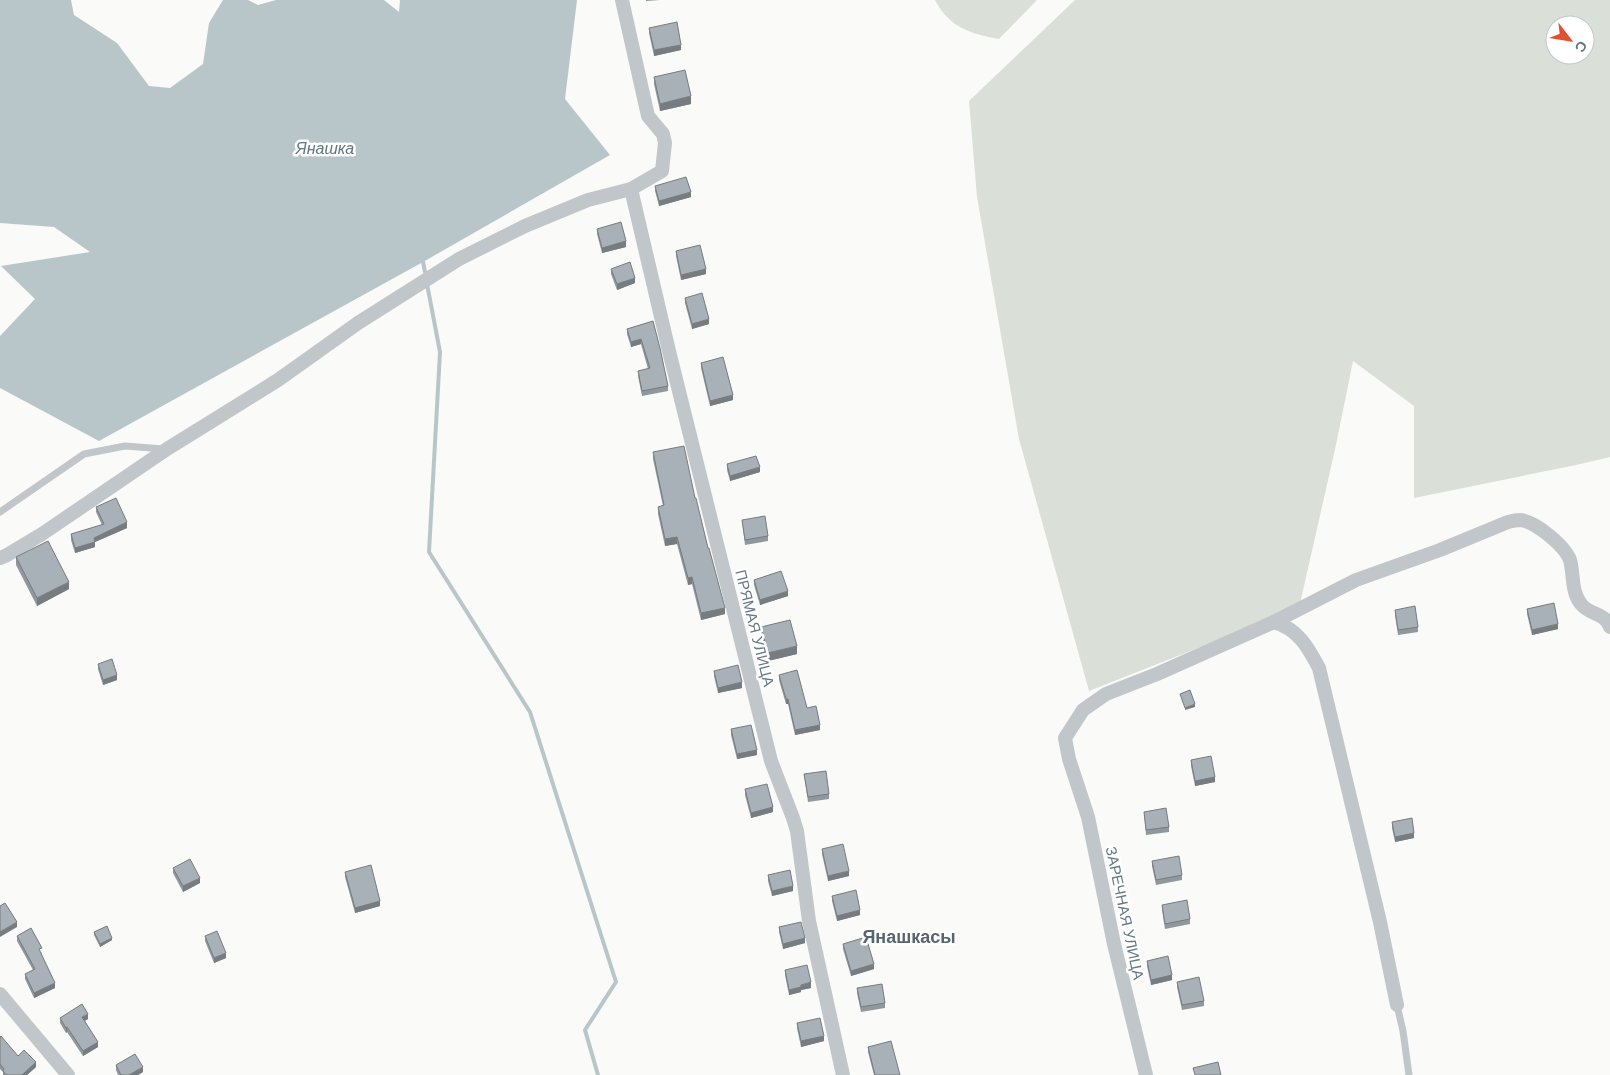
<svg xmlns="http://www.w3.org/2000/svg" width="1610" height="1075" font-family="Arial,sans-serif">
<rect width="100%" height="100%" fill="#fafaf8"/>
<g fill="#dadfd7" fill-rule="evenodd">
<path d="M935,0H1037L999,39C970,34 949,27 935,0Z"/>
<path d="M1075,0H1610V457L1576,465L1414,498V406L1353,361L1336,445L1299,608L1089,691L1019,439L977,197L969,101ZM1555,25H1585V55H1555Z"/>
</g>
<path fill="#b9c6c9" d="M0,0H71L74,15L117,43L149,86L170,88L203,64L209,23L223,0H248L258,5L276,0H384L399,12L400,0H577L565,99L610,155L423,262L99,441L0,388V336L35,299L1,266L90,252L54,227L0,223Z"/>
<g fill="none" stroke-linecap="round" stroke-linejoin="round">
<g stroke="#b9c6c9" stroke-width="4">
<path d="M423,262L426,277"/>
<path d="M427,284L440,352L429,552L530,712L616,982L585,1030L598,1075"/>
</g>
<g stroke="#c1c6ca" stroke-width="7">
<path d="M0,512L84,454L125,446L164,449"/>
<path d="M1397,1005L1403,1031L1409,1075"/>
</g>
<g stroke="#c1c6ca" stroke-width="14">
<path d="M631,189L669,351L771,761L793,818L797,831L809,921L843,1075"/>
<path d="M0,558L7,555L42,534L167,449L278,380L358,323L459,259L525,226L588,200L631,189L662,171L665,143L663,134L648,116L622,0"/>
<path d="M1274,622C1298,629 1308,647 1319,668L1380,922L1397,1005"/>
<path d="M0,994L68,1075"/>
<path d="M1146,1075L1114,944L1088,817L1069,759L1065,738L1083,710L1106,694L1157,674L1274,622L1356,580L1440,550L1508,522C1512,521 1516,520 1520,520C1535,521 1565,546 1570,560C1574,574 1571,592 1581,604C1589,615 1606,613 1610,627"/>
</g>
</g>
<g fill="#90989d">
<path d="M646,0H660L646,1Z"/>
<path d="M649,28L681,50L654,56L649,33Z"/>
<path d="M654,77L691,104L660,111L654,84Z"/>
<path d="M655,186L691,197L659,206L655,191Z"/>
<path d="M597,229L626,247L602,253L597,234Z"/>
<path d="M676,251L706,274L681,280L676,256Z"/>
<path d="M611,269L635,283L617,290L611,274Z"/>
<path d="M685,298L709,324L692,329L685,303Z"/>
<path d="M653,321L668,386V391L642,396L638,376V371L648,369L641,344L631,347L627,334V329Z"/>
<path d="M701,363L733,400L710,406L701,368Z"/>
<path d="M653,452L695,498L725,614L701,620L692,584L688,585L677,544L665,546L658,514V507L663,506L653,459Z"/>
<path d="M727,464L760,472L730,481L727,470Z"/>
<path d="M96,507L127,528L95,542V547L75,553L71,540V534L102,525L96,512Z"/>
<path d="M742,520L768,536V541L745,545Z"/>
<path d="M16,557L69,589L37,606L16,565Z"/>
<path d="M754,580L788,596L760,605L754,585Z"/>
<path d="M1527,609L1558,629L1532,635L1527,614Z"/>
<path d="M1395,610L1418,627V632L1398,635L1395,615Z"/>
<path d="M761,627L797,654L768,661L761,634Z"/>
<path d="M98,664L117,680L103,685L98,669Z"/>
<path d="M714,671L742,688L718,693L714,676Z"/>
<path d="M779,675L807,708L820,730L795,735L788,704H786L779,680Z"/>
<path d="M731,729L757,755L737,759L731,735Z"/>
<path d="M1191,760L1215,782L1195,786L1191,766Z"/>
<path d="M804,774L829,794V799L808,802Z"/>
<path d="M745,789L773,812L751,818L745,795Z"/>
<path d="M1144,812L1169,827V832L1146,835Z"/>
<path d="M1392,822L1414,838L1395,842L1392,828Z"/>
<path d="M822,849L849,876L828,881L822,854Z"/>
<path d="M1152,861L1182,875V880L1156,885L1152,866Z"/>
<path d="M173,868L200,883L183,892L173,873Z"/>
<path d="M345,872L380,906L355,913L345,877Z"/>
<path d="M768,875L793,891L772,896L768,881Z"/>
<path d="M832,896L860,915L837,921L832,901Z"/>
<path d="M1162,905L1190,919V924L1165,929L1162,910Z"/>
<path d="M779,927L805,943L783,949L779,932Z"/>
<path d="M94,932L112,940L100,947L94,935Z"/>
<path d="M17,936L42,953L41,954L55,988L34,998L25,979V974L33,970L17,941Z"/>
<path d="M205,936L226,958L214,963L205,941Z"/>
<path d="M843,944L874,969L851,976L843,949Z"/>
<path d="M1147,961L1172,980L1151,985L1147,966Z"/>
<path d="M785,970L811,988L801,990V992L789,995L785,975Z"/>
<path d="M1177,982L1204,1001V1006L1182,1010L1177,987Z"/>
<path d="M857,988L885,1003V1008L861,1012L857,993Z"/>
<path d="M60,1018L88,1019L85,1021L98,1047L83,1056L67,1032L66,1033L60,1023Z"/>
<path d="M797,1023L824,1041L801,1047L797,1028Z"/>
<path d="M0,1037L18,1056L36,1067L27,1075H3V1072L0,1069Z"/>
<path d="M868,1047L900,1075H874L868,1052Z"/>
<path d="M116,1065L143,1072L138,1075H118L116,1070Z"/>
</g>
<g fill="#767c80">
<path d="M681,45V50L654,56V50Z"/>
<path d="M691,96V104L660,111V104Z"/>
<path d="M691,192V197L659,206V201Z"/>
<path d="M626,241V247L602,253V248Z"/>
<path d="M706,269V274L681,280V275Z"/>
<path d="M635,278V283L617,290V284Z"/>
<path d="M709,319V324L692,329V324Z"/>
<path d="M641,339V344L631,347V342Z"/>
<path d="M733,395V400L710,406V401Z"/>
<path d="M760,467V472L730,481V476Z"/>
<path d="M127,522V528L95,542V547L75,553V548L94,538Z"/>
<path d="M677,537V544L665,546V539Z"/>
<path d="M692,577V584L688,585V578Z"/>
<path d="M69,582V589L37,606V598Z"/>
<path d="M788,591V596L760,605V600Z"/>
<path d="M725,608V614L701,620V613Z"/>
<path d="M1558,624V629L1532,635V630Z"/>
<path d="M797,646V654L768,661V653Z"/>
<path d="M117,675V680L103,685V680Z"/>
<path d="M742,682V688L718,693V688Z"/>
<rect x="786" y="699" width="2" height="5"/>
<path d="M1195,704V707L1185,710V708Z"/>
<path d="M820,725V730L795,735V730Z"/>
<path d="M757,750V755L737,759V754Z"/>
<path d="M1215,777V782L1195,786V781Z"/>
<path d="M773,807V812L751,818V813Z"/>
<path d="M1414,833V838L1395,842V837Z"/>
<path d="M849,871V876L828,881V876Z"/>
<path d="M200,878V883L183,892V886Z"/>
<path d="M793,886V891L772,896V891Z"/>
<path d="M380,901V906L355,913V908Z"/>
<path d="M860,910V915L837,921V916Z"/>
<path d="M17,922V927L0,937V932Z"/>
<path d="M112,938V940L100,947V944Z"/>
<path d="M805,938V943L783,949V944Z"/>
<path d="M226,953V958L214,963V958Z"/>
<path d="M874,964V969L851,976V971Z"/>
<path d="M1172,975V980L1151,985V980Z"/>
<path d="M811,982V988L801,990V992L789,995V990Z"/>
<path d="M55,983V988L34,998V993Z"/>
<path d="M88,1014V1019L82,1022V1017Z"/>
<path d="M67,1027V1032L66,1033V1028Z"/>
<path d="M824,1036V1041L801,1047V1041Z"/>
<path d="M98,1042V1047L83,1056V1051Z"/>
<path d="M36,1062V1067L27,1075H22Z"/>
<path d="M143,1067V1072L138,1075H129Z"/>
</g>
<g fill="#a8b1b7" stroke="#767c80">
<path d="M677,22L681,45L654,50L649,28Z"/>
<path d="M685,70L691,96L660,104L654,77Z"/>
<path d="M686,177L691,192L659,201L655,186Z"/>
<path d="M621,222L626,241L602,248L597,229Z"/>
<path d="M700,245L706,269L681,275L676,251Z"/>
<path d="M630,262L635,278L617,284L611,269Z"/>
<path d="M702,293L709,319L692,324L685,298Z"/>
<path d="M653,321L660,348L668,386L642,391L638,371L650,368L641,339L631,342L627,329Z"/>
<path d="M723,357L733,395L710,401L701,363Z"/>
<path d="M684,446L695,498H696L708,548H709L725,608L701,613L692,577L688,578L677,537L665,539L658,507L664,505L653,452Z"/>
<path d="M756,456L760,467L730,476L727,464Z"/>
<path d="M116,498L127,522L94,538L95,542L75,548L71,534L104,524L96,507Z"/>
<path d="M765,516L768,536L745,540L742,520Z"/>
<path d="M48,541L69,582L37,598L16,557Z"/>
<path d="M781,571L788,591L760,600L754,580Z"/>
<path d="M1554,603L1558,624L1532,630L1527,609Z"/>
<path d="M1415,606L1418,627L1398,630L1395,610Z"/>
<path d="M790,620L797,646L768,653L761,627Z"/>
<path d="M112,659L117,675L103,680L98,664Z"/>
<path d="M738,665L742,682L718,688L714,671Z"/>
<path d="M797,670L807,708L816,706L820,725L795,730L788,699H786L779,675Z"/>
<path d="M1190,690L1195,704L1185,708L1180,694Z"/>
<path d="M751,725L757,750L737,754L731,729Z"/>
<path d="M1211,756L1215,777L1195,781L1191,760Z"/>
<path d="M826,771L829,794L808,797L804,774Z"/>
<path d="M767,784L773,807L751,813L745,789Z"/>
<path d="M1166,808L1169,827L1146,830L1144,812Z"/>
<path d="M1412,818L1414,833L1395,837L1392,822Z"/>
<path d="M843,844L849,871L828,876L822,849Z"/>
<path d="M1179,856L1182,875L1156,880L1152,861Z"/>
<path d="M190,859L200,878L183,886L173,868Z"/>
<path d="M371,865L380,901L355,908L345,872Z"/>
<path d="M790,870L793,886L772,891L768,875Z"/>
<path d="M856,890L860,910L837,916L832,896Z"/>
<path d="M1187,900L1190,919L1165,924L1162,905Z"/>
<path d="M5,903L17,922L0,932V906Z"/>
<path d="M801,922L805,938L783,944L779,927Z"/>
<path d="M107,926L112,938L100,944L94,932Z"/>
<path d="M31,928L42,948L39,949L55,983L34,993L25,974L35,969L17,936Z"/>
<path d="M217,931L226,953L214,958L205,936Z"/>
<path d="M866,937L874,964L851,971L843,944Z"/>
<path d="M1168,956L1172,975L1151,980L1147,961Z"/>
<path d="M807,965L811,982L801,985V987L789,990L785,970Z"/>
<path d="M1199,977L1204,1001L1182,1005L1177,982Z"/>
<path d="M882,984L885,1003L861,1007L857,988Z"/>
<path d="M82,1004L88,1014L82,1017L98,1042L83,1051L67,1027L66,1028L60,1018Z"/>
<path d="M820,1018L824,1036L801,1041L797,1023Z"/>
<path d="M1,1036L18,1056L24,1050L36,1062L22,1075H7L3,1071L4,1069L0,1064V1037Z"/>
<path d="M891,1041L900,1075H875L868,1047Z"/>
<path d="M135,1054L143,1067L129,1075H121L116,1065Z"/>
<path d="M1218,1062L1221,1075H1195L1193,1068Z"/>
</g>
<g text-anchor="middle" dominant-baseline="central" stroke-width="5" stroke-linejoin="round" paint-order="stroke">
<g font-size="15" fill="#657782" stroke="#fff">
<text transform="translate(755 628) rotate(76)">ПРЯМАЯ УЛИЦА</text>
<text transform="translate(1125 913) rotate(78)">ЗАРЕЧНАЯ УЛИЦА</text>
</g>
<g font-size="16" font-style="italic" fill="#60767c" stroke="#fff">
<text x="325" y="148">Янашка</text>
</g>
<g font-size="18" font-weight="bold" fill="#57656d" stroke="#fff">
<text x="909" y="937">Янашкасы</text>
</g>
</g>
<g transform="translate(1570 40) rotate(121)"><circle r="24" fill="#ffffff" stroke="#c1c9cd"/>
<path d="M0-4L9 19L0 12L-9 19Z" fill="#e15031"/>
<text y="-8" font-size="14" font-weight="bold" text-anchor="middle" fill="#657782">С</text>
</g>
</svg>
